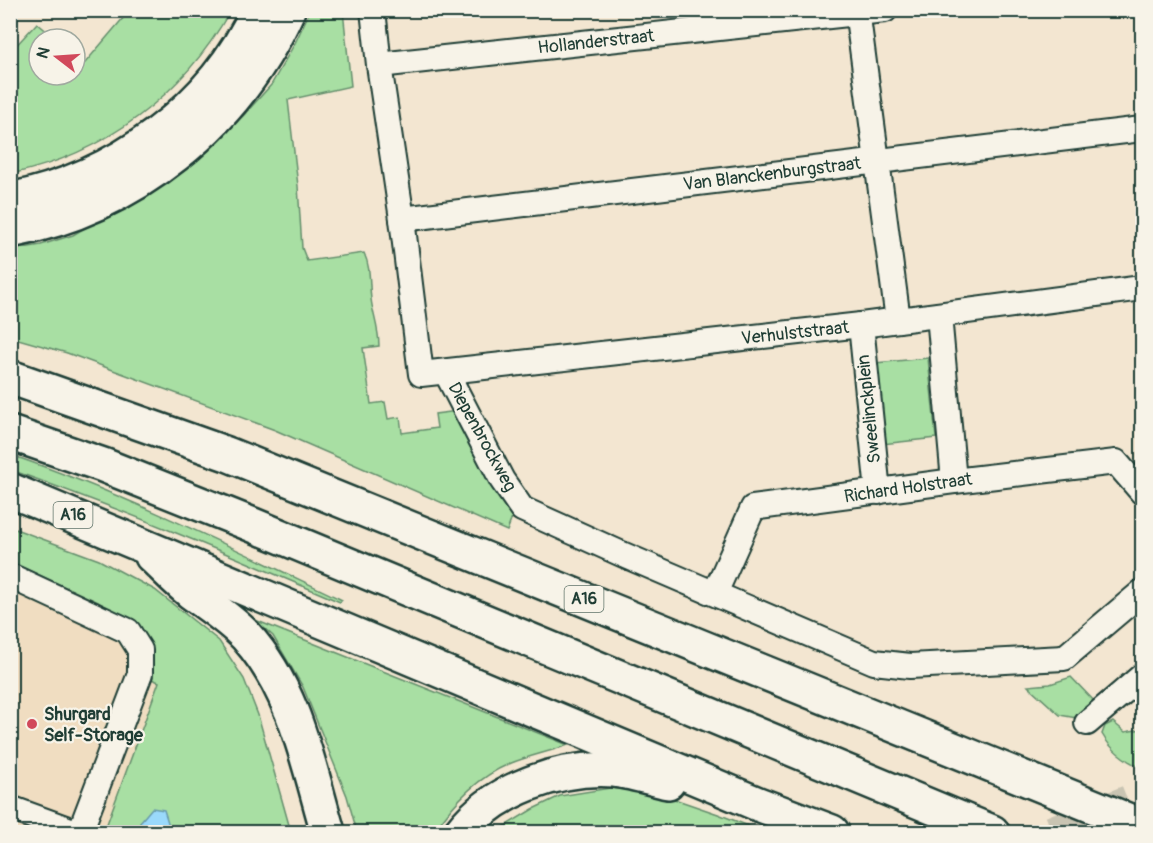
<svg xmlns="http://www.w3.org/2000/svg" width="1153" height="843" font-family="Pangolin,sans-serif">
<rect width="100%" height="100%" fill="#f3e6d1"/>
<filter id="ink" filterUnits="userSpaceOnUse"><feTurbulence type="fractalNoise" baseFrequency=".0167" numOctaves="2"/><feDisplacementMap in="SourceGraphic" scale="12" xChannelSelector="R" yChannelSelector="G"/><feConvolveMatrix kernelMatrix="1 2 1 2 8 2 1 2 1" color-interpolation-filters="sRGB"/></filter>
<g filter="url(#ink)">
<path fill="#f0ddc1" d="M11,562L98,602L124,622L159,682L104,832H11Z"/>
<g fill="#a8dfa3" stroke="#648e6c" stroke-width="1.5">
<path d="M130,10L230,11C183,95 105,154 11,174V51L37,23L56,39H39V75H75V55L85,63Z"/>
<path d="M310,11H343L351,86L288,100L298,186L302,248L307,261L364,253C371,268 369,282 371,299C373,315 379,329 379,346L363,348L371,404L385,402L388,419L400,417L402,433L437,428L435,414L458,411L515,510L507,531L275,430L67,353L11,337V250L41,245L73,235L188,166L243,116L271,85L295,43Z"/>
<path d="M928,358L936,438L882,444L875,363Z"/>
<path d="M11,455C125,494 233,548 342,600L340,602C231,555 122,509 11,470Z"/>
<path d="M10,527L99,560L155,590L219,641L244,679L258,715L291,832H171L170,827L141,821L137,832H104L159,682L146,677L124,622L98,602L11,562Z"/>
<path d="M255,620L568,745C549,752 528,756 509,764C476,778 453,803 434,832H357L347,796L303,687L273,636Z"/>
<path d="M1071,677L1097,704L1082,719L1060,715L1028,686L1050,684Z"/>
<path d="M1113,722L1125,732L1142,729V768C1126,761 1111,750 1102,734L1105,726Z"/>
<path d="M610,788L657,793L718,814L764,832H495L533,809L560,796Z"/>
</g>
<path fill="#9ad9fb" stroke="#699bab" stroke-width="1.5" d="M152,808L164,810L171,832H137L141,821Z"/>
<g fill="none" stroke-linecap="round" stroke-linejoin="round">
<path stroke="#c9c4b2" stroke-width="33" stroke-dasharray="33 16" stroke-linecap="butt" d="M1052,832L1142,796"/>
<g stroke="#1f3d34" stroke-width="28">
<g id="minor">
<path d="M373,10L379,65L402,219L421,374L861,325L1142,288"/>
<path d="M857,10L898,320"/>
<path d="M379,65L885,10"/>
<path d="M402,219L1142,129"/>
<path d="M939,315L954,481"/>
<path d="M861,325L878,492"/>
<path d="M446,372L502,480L522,509L624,555L874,662L910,666L1064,658L1142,592"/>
<path d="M10,576L128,631L140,650V674L80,832"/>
<path d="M715,593L753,508L954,481L1116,462L1142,492"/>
<path d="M1087,723L1142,676"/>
<path d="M10,808L76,832"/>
</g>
</g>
<g stroke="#1f3d34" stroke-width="38">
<g id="secondary">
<path d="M10,200C115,179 214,109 258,10"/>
<path d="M10,231C133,208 237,124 288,10"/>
</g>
</g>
<g stroke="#1f3d34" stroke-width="38">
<g id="motorway">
<path d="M10,377L227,454L1142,826"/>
<path d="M10,433L103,465L253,525L992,832"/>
<path d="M10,490L758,804L832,832"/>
<path d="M152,556C165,568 178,582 192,593C211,607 230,619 246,636C295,690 308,764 328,832"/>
<path d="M461,832C494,789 561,766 614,770C632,772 651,778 668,782"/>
</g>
</g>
<use href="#minor" stroke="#f7f3e8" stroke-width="24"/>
<use href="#secondary" stroke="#f7f3e8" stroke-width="33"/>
<use href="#motorway" stroke="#f7f3e8" stroke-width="33"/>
</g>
</g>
<circle fill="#d1495b" stroke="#f7f3e8" stroke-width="2" cx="32" cy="724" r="6"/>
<g text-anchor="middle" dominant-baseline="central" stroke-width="4.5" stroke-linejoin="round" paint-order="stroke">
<g fill="#f7f3e8" stroke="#60746a" stroke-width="1.5">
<rect x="53.5" y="502" width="39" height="26" rx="4.5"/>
<rect x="564.5" y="586" width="39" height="26" rx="4.5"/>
</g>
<g font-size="16" font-weight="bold" fill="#1f3d34">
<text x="73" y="515">A16</text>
<text x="584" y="599">A16</text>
</g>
<g font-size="18" fill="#1f3d34" stroke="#f7f3e8">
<text transform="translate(596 42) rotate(-6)">Hollanderstraat</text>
<text transform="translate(772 174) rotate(-7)">Van Blanckenburgstraat</text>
<text transform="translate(795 333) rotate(-6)">Verhulststraat</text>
<text transform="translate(869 409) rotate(-96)">Sweelinckplein</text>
<text transform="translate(482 437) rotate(61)">Diepenbrockweg</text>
<text transform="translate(908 488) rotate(-8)">Richard Holstraat</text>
</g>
<g font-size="18" font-weight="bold" fill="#1f3d34" stroke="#f7f3e8" text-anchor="start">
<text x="44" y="714">Shurgard<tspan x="44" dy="21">Self-Storage</tspan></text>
</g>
</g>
<rect width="1153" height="843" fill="none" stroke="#f7f3e8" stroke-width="36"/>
<rect x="18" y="18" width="1117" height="807" fill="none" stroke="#1f3d34" stroke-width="2" filter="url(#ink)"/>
<g transform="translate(57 57) rotate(287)"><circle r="28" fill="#f7f3e8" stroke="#a1aaa0" stroke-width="1.5"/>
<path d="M0-4.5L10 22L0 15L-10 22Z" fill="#d1495b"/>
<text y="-9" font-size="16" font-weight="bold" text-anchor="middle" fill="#1f3d34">N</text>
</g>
</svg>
